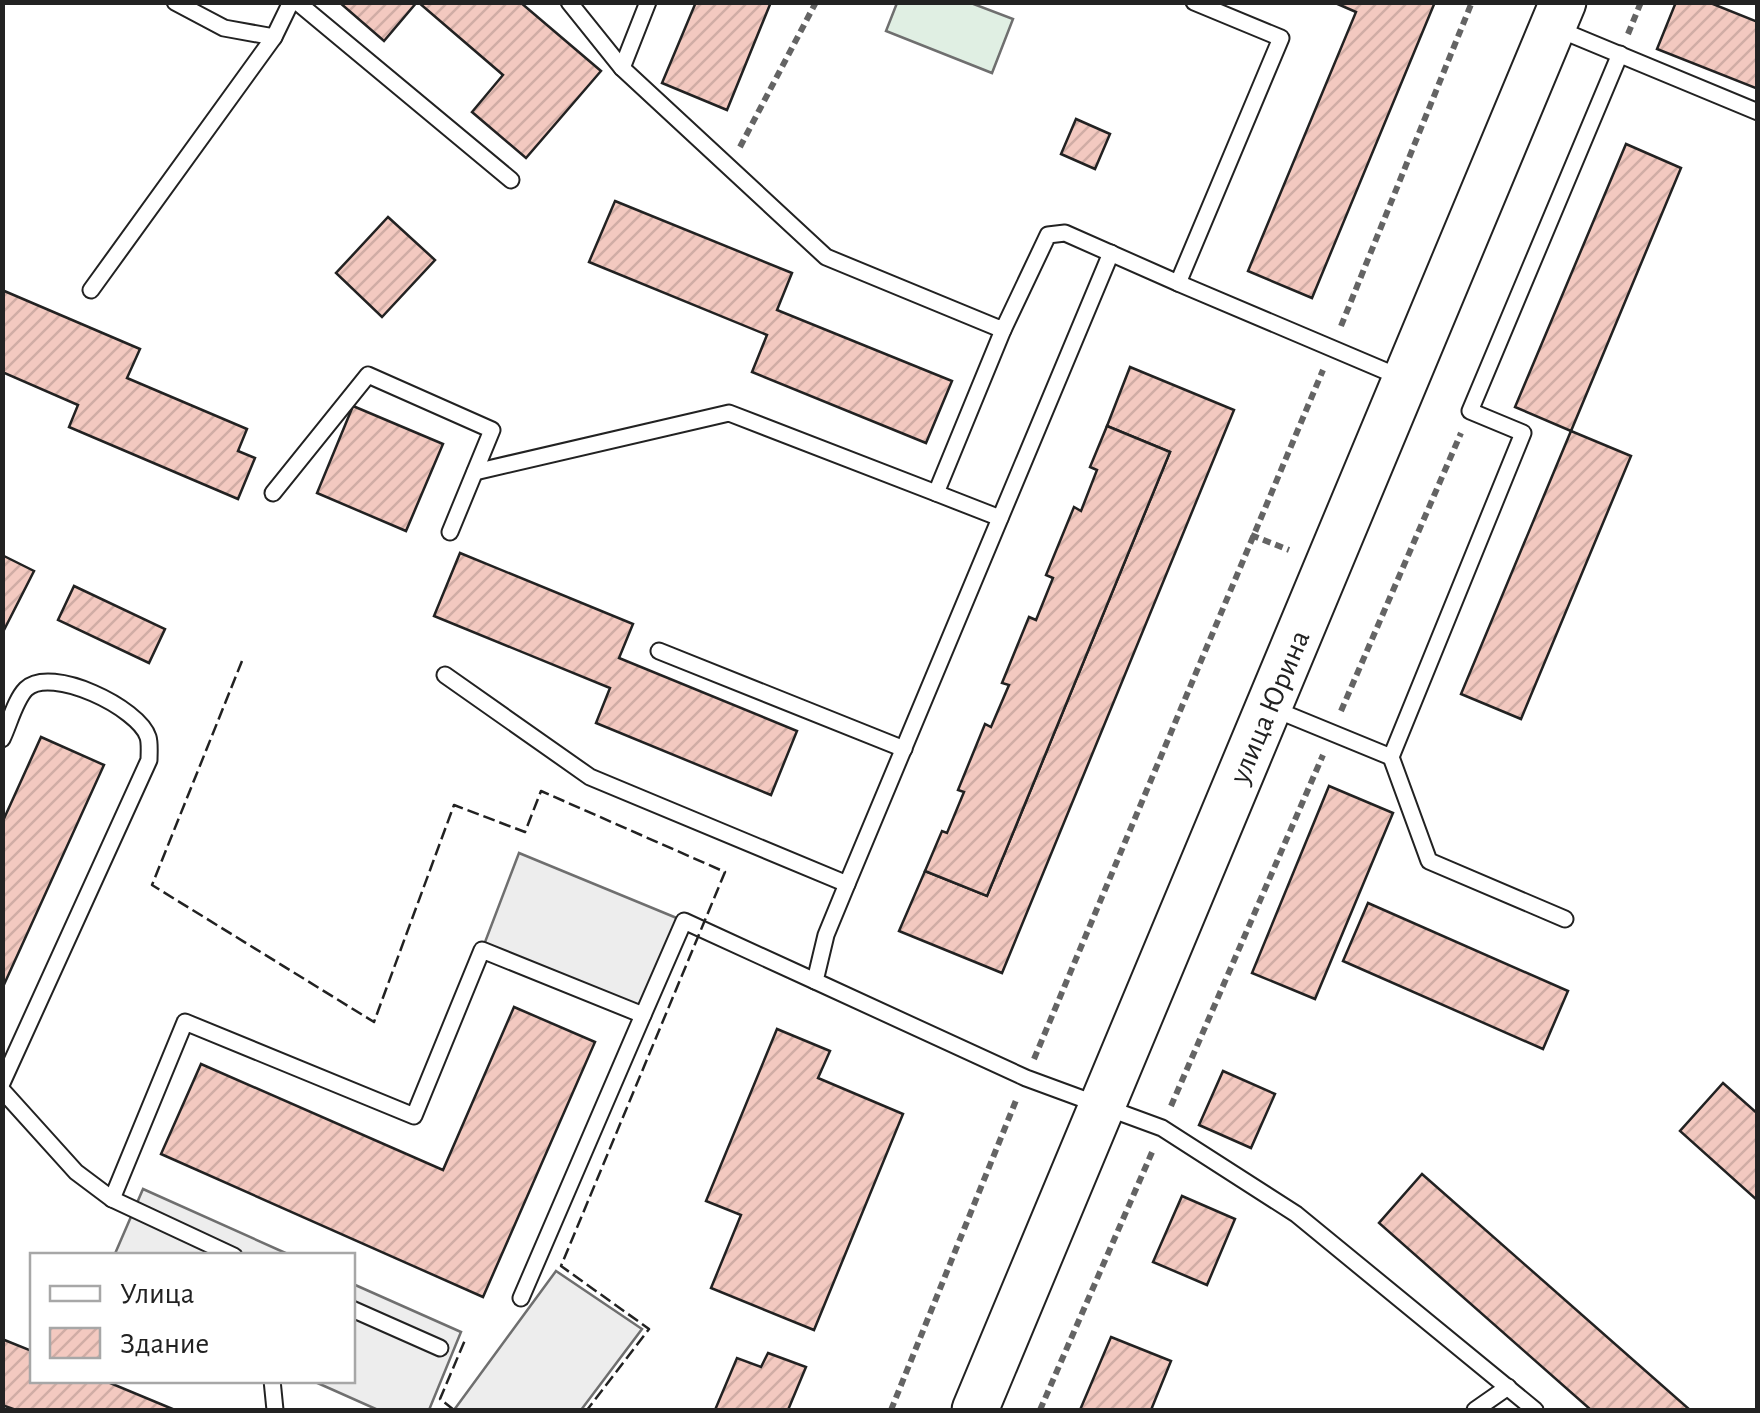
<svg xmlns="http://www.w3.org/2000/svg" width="1760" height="1413" font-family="'Alegreya Sans',sans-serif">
<defs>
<pattern id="building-hatch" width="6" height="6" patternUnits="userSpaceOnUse" patternTransform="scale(2.5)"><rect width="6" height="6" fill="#f3c9c0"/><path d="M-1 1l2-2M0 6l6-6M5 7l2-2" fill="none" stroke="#d0aca5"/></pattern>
</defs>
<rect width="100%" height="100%" fill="#fff"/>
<path fill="#e0efe3" stroke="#6f6f6f" stroke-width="2.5" d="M897,3H971L1013,19L992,73L886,31Z"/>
<g fill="#ededed" stroke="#6f6f6f" stroke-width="2.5">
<path d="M519,853L684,921L643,1015L482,950Z"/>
<path d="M143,1189L290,1255L114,1256Z"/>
<path d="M556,1271L642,1329L581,1410H454Z"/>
<path d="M353,1284L461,1332L429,1410H378L313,1381L352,1380Z"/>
</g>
<g fill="url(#building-hatch)" stroke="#222" stroke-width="2.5">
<path d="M339,2H417L384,41Z"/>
<path d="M418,2H520L601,71L526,158L472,112L503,75Z"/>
<path d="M696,2H771L727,110L662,83Z"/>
<path d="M1333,2H1435L1312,298L1248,271L1356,12Z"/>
<path d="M1676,2H1708L1758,22V89L1657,49Z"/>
<path d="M1076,119L1110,134L1095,169L1061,154Z"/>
<path d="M1626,144L1681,168L1571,431L1515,407Z"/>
<path d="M615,201L792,273L777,310L952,381L926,443L752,372L767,335L589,262Z"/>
<path d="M388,217L435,260L382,317L336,273Z"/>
<path d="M2,290L140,349L127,378L247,429L238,451L255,458L238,499L69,427L78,405L2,372Z"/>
<path d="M1130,367L1234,410L1002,973L899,931L925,871L987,896L1170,452L1107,426Z"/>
<path d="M353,406L443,444L406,531L317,493Z"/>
<path d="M1107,426L1170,452L987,896L925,871L942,831L947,833L964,792L958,790L985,724L991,727L1009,685L1002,683L1029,617L1036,620L1053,578L1046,575L1074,507L1081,511L1097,470L1090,467Z"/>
<path d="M1571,431L1631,456L1521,719L1461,694Z"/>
<path d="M460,553L633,624L619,658L797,731L771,795L596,723L610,688L434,616Z"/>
<path d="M2,555L34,571L2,634Z"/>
<path d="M74,586L165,629L149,663L58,620Z"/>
<path d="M41,737L104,765L2,989V823Z"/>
<path d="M1329,786L1393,813L1315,999L1252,973Z"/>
<path d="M1368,903L1568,991L1543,1049L1343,961Z"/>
<path d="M514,1007L595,1042L483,1297L161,1154L201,1064L443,1170Z"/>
<path d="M777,1029L830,1051L818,1078L903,1114L814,1330L711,1288L741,1215L706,1201Z"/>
<path d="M1223,1071L1275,1094L1251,1148L1199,1125Z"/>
<path d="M1723,1083L1758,1114V1201L1680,1131Z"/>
<path d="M1422,1174L1690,1410H1591L1379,1223Z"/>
<path d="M1182,1196L1235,1219L1207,1285L1153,1262Z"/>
<path d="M1111,1337L1171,1361L1151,1410H1080Z"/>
<path d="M2,1339L32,1351V1380H103L175,1410H16L2,1405Z"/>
<path d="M768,1353L806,1367L788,1410H715L737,1358L761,1367Z"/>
</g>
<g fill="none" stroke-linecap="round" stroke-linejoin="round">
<g stroke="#222" stroke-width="19">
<g id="lane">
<path d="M175,2L224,28L274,37L291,2"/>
<path d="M297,2L511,180"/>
<path d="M569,2L622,68L826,257L1003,330L1048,235L1065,233L1178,283"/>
<path d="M1194,2L1281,38L1178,283L1402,378"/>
<path d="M1558,29L1758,112"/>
<path d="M622,68L648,2"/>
<path d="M1111,253L847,884L826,935L815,981L1026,1078L1162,1128L1296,1214L1535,1410"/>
<path d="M91,290L274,37"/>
<path d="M475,472L729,413L936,493L1003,330"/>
<path d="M273,493L368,375L492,430L450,532"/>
<path d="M936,493L1000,518"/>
<path d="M659,651L904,749"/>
<path d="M445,675L590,777L847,884"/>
<path d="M1274,709L1391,757L1523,433L1470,411L1620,54"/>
<path d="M2,739C9,725 15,700 26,689C51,665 139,708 148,737C150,743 149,754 149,760L2,1083"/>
<path d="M1391,757L1429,861L1565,919"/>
<path d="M643,1015L684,921L815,981"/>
<path d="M2,1090L76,1172L112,1199L234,1256"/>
<path d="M112,1199L185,1022L414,1116L482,950L643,1015L521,1298"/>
<path d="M352,1309L440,1348"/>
<path d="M272,1380L275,1410"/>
<path d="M1475,1410L1508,1387"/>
</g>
</g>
<g stroke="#222" stroke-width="49">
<path id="secondary" d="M975,1410L1563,2"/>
</g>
<g stroke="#646464" stroke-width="6" stroke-dasharray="8 5" stroke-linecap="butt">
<path d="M1628,34L1641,2"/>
<path d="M740,147L816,2"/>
<path d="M1341,326L1472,2"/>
<path d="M1251,535L1289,550"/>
<path d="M1341,711L1461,433"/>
<path d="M1034,1059L1323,370"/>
<path d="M1171,1106L1323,755"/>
<path d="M891,1410L1017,1098"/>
<path d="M1040,1410L1153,1150"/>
</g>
<use href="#lane" stroke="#fff" stroke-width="15"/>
<use href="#secondary" stroke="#fff" stroke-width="45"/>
<g stroke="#222" stroke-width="2.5" stroke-dasharray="12 5" stroke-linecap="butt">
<path d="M242,661L152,885L374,1022L454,805L525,832L541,791L725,872L561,1266L649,1329L587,1410"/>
<path d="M454,1410L440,1399L465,1340"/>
</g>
</g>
<g text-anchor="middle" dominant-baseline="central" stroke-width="8" stroke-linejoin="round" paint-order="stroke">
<g font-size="30" fill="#222" stroke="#fff">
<text transform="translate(1270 707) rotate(-67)">улица Юрина</text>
</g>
</g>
<rect width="1760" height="1413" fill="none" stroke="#222222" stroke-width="10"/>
<rect x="30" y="1253" width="325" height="130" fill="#ffffff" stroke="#a7a7a7" stroke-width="2.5"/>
<rect x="50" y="1286" width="50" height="15" fill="#ffffff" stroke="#a7a7a7" stroke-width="2.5"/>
<text x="120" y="1303" font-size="30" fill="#222222">Улица</text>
<rect x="50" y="1328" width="50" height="30" fill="url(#building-hatch)" stroke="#a7a7a7" stroke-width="2.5"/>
<text x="120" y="1353" font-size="30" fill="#222222">Здание</text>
</svg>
